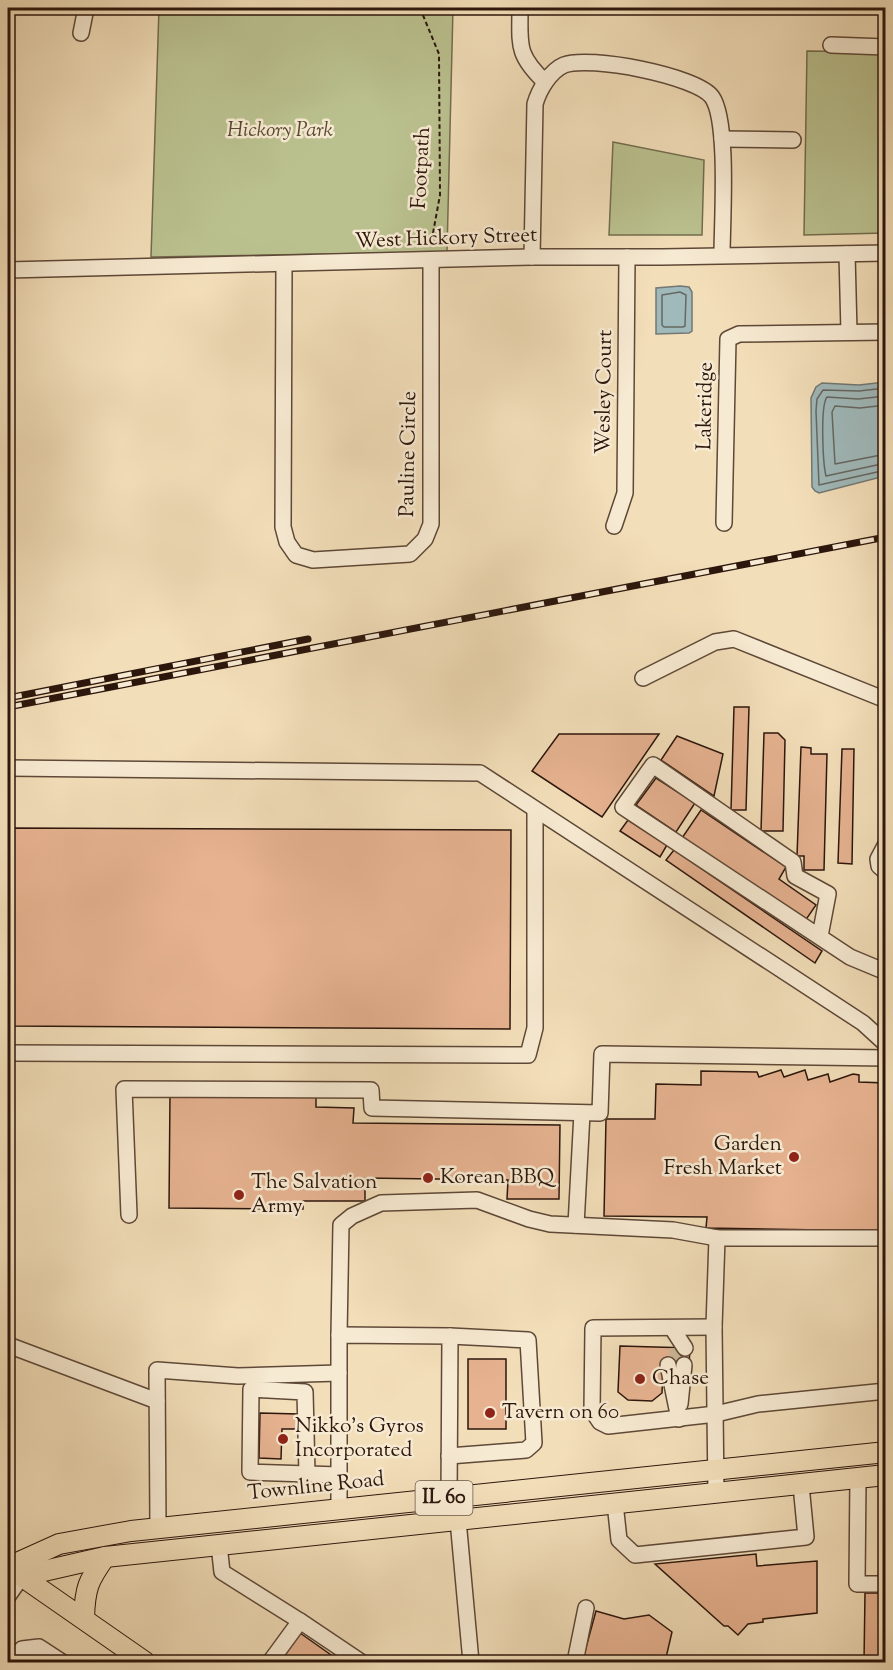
<svg xmlns="http://www.w3.org/2000/svg" width="893" height="1670" font-family="'Sorts Mill Goudy',serif">
<rect width="100%" height="100%" fill="#f2deb9"/>
<filter id="stains"><feTurbulence type="fractalNoise" baseFrequency=".00333" numOctaves="4"/><feColorMatrix values="0 0 0 0 .2 0 0 0 0 .09 0 0 0 0 .02 0 0 0 .5 -.17"/></filter>
<radialGradient id="worn" r=".72"><stop offset=".6" stop-color="#630" stop-opacity="0"/><stop offset="1" stop-color="#630" stop-opacity=".3"/></radialGradient>
<g fill="#bac18f" stroke="#736c4e" stroke-width="1.5">
<path d="M159,8H453L447,252L151,257Z"/>
<path d="M807,51L885,52V233L804,235Z"/>
<path d="M613,142L704,160L702,235H609Z"/>
</g>
<g fill="#a0b9ba" stroke="#727874" stroke-width="1.5">
<path d="M680,286L689,287L692,292V331L689,333L656,334V288Z"/>
<path d="M885,382V476L819,493L815,491L812,487L811,398L816,387L822,383L859,385Z"/>
</g>
<g fill="none" stroke-linecap="round" stroke-linejoin="round">
<g stroke="#666863" stroke-width="1.5">
<path d="M680,292L686,295L685,326L683,327H664L662,325V295Z"/>
<path d="M886,388L859,391L823,390L817,399L816,411L819,485L886,470"/>
<path d="M886,396L858,399L827,397C820,406 823,464 826,476L886,463"/>
<path d="M886,405L860,408L835,406L832,412L835,464L886,454"/>
</g>
</g>
<g fill="#e6b290" stroke="#2c160c" stroke-width="1.5">
<path d="M734,707H749L746,810H731Z"/>
<path d="M764,733H778L785,740L783,831H761Z"/>
<path d="M559,734H659L602,817L532,771Z"/>
<path d="M677,736L723,754L714,796L661,760Z"/>
<path d="M801,747L811,748V754H827L824,870H804V856H797Z"/>
<path d="M842,749H854L852,864L838,863Z"/>
<path d="M656,778L695,803L676,832L636,805Z"/>
<path d="M701,810L786,867L779,879L816,905L805,921L682,838Z"/>
<path d="M628,820L667,845L660,857L620,831Z"/>
<path d="M8,828L511,830L510,1029L8,1026Z"/>
<path d="M674,850L822,951L815,963L666,860Z"/>
<path d="M781,1070L784,1077L805,1070L808,1080L828,1074L830,1082L853,1074L859,1075V1082L886,1083V1231L706,1228L707,1217L604,1216L606,1119H655L656,1084L701,1085V1071L757,1072L759,1077Z"/>
<path d="M170,1094L316,1096V1107L354,1108L353,1123L560,1125L559,1199H507L508,1180L365,1178V1201H303V1209L169,1208Z"/>
<path d="M620,1346L690,1348L689,1366L663,1365L662,1393L652,1401L628,1400L618,1392Z"/>
<rect x="468" y="1359" width="38" height="70"/>
<path d="M260,1413L298,1414L297,1429H282L281,1459L259,1458Z"/>
<path d="M756,1554L757,1566L817,1561V1613L763,1619V1622L748,1624L738,1635L728,1626H724L655,1564Z"/>
<path d="M865,1593H886V1662H864Z"/>
<path d="M596,1611L624,1619L649,1615L672,1632L665,1662H582Z"/>
<path d="M300,1633L341,1662H280Z"/>
</g>
<g fill="none" stroke-linecap="round" stroke-linejoin="round">
<path stroke="#cab696" stroke-width="15" stroke-dasharray="15 8" stroke-linecap="butt" d="M677,1348V1365"/>
<g stroke="#5e4837" stroke-width="18">
<g id="minor">
<path d="M520,8C520,45 516,54 545,82"/>
<path d="M81,33L86,8"/>
<path d="M831,45L886,47"/>
<path d="M722,139L793,140"/>
<path d="M847,254L849,332"/>
<path d="M532,257L535,104C539,90 550,71 564,65C589,55 697,76 712,97C729,121 722,222 722,255"/>
<path d="M284,264L283,527L287,542L296,555L313,560L410,554L425,539L431,524V261"/>
<path d="M8,270L532,257H662L886,253"/>
<path d="M724,523L728,339L739,334L886,332"/>
<path d="M614,526L625,493L627,257"/>
<path d="M643,678L715,642L734,639L886,700"/>
<path d="M8,768L480,773L863,1023L886,1044"/>
<path d="M886,844L878,859L879,866L886,872"/>
<path d="M820,936L828,894L795,876L793,862L653,765L623,807L850,957L886,972"/>
<path d="M8,1053L528,1055L535,1028V810"/>
<path d="M129,1215L124,1089L371,1090L372,1108L600,1113L602,1054L886,1058"/>
<path d="M576,1225L582,1113"/>
<path d="M714,1327L593,1328L592,1410L600,1422L608,1426L716,1414L758,1404L886,1391"/>
<path d="M672,1328L685,1348"/>
<path d="M339,1335L341,1225L352,1216L381,1203L477,1200L529,1219L550,1224L673,1230L717,1238"/>
<path d="M8,1345L157,1401"/>
<path d="M668,1365L679,1419"/>
<path d="M680,1404L684,1365"/>
<path d="M449,1456L526,1450L534,1443L528,1340L450,1336"/>
<path d="M307,1474L305,1392L251,1389L250,1472L339,1475"/>
<path d="M858,1478L857,1584H886"/>
<path d="M716,1493L714,1327L717,1238H886"/>
<path d="M615,1503L619,1540L635,1555L806,1537L801,1485"/>
<path d="M339,1508V1335L450,1336L449,1497"/>
<path d="M458,1520L471,1662"/>
<path d="M158,1528L157,1370L238,1376L339,1373"/>
<path d="M219,1545L222,1572L300,1621L270,1662"/>
<path d="M8,1596L22,1576"/>
<path d="M300,1621L361,1662"/>
<path d="M13,1662L22,1649L39,1647L62,1662"/>
<path d="M575,1662L586,1608"/>
</g>
</g>
<g stroke="#2c160c" stroke-width="22">
<g id="major">
<path d="M8,1567L59,1544L131,1531L886,1452"/>
<path d="M17,1573L145,1662"/>
<path d="M22,1576L105,1557L886,1475"/>
<path d="M84,1618C85,1588 88,1581 105,1557"/>
</g>
</g>
<g stroke="#2c160c" stroke-width="2" stroke-dasharray="4.5 3" stroke-linecap="butt">
<path d="M420,8L439,54L440,195L433,233L448,240L464,243"/>
<path d="M487,242L518,241"/>
</g>
<use href="#minor" stroke="#f7ead2" stroke-width="15"/>
<use href="#major" stroke="#f2deb9" stroke-width="20"/>
<g stroke="#2c160c" stroke-width="7">
<g id="rail">
<path d="M8,698L308,639"/>
<path d="M8,707L886,537"/>
</g>
</g>
<use href="#rail" stroke="#f7ead2" stroke-width="4.5" stroke-dasharray="14" stroke-linecap="butt"/>
</g>
<g fill="#8f2418" stroke="#f7ead2" stroke-width="2">
<circle cx="794" cy="1157" r="6"/>
<circle cx="428" cy="1178" r="6"/>
<circle cx="239" cy="1195" r="6"/>
<circle cx="640" cy="1379" r="6"/>
<circle cx="490" cy="1413" r="6"/>
<circle cx="283" cy="1439" r="6"/>
</g>
<g text-anchor="middle" dominant-baseline="central" stroke-width="5" stroke-linejoin="round" paint-order="stroke">
<rect fill="#f7ead2" stroke="#695647" stroke-width="1.5" x="415.5" y="1481" width="57" height="34" rx="4.5"/>
<g font-size="20" font-weight="bold" fill="#2c160c">
<text x="444" y="1498">IL 60</text>
</g>
<g font-size="21" font-style="italic" fill="#574933" stroke="#f7ead2">
<text x="280" y="131">Hickory Park</text>
</g>
<g font-size="21" fill="#2c160c" stroke="#f7ead2">
<text transform="translate(422 168) rotate(-87)">Footpath</text>
<text transform="translate(446 239) rotate(-2)">West Hickory Street</text>
<text transform="translate(605 392) rotate(-89)">Wesley Court</text>
<text transform="translate(706 406) rotate(-89)">Lakeridge</text>
<text transform="translate(409 454) rotate(-89)">Pauline Circle</text>
<text transform="translate(316 1487) rotate(-6)">Townline Road</text>
</g>
<g font-size="21" fill="#2c160c" stroke="#f7ead2" text-anchor="start">
<text x="782" y="1145" text-anchor="end">Garden<tspan x="782" dy="24">Fresh Market</tspan></text>
<text x="440" y="1178">Korean BBQ</text>
<text x="251" y="1183">The Salvation<tspan x="251" dy="24">Army</tspan></text>
<text x="652" y="1379">Chase</text>
<text x="502" y="1413">Tavern on 60</text>
<text x="295" y="1427">Nikko's Gyros<tspan x="295" dy="24">Incorporated</tspan></text>
</g>
</g>
<rect width="893" height="1670" fill="none" stroke="#f2deb9" stroke-width="30"/>
<rect x="9" y="9" width="875" height="1652" fill="none" stroke="#2c160c" stroke-width="3"/>
<rect x="15" y="15" width="863" height="1640" fill="none" stroke="#2c160c" stroke-width="1.5"/>
<rect width="100%" height="100%" filter="url(#stains)"/>
<rect width="100%" height="100%" fill="url(#worn)"/>
</svg>
